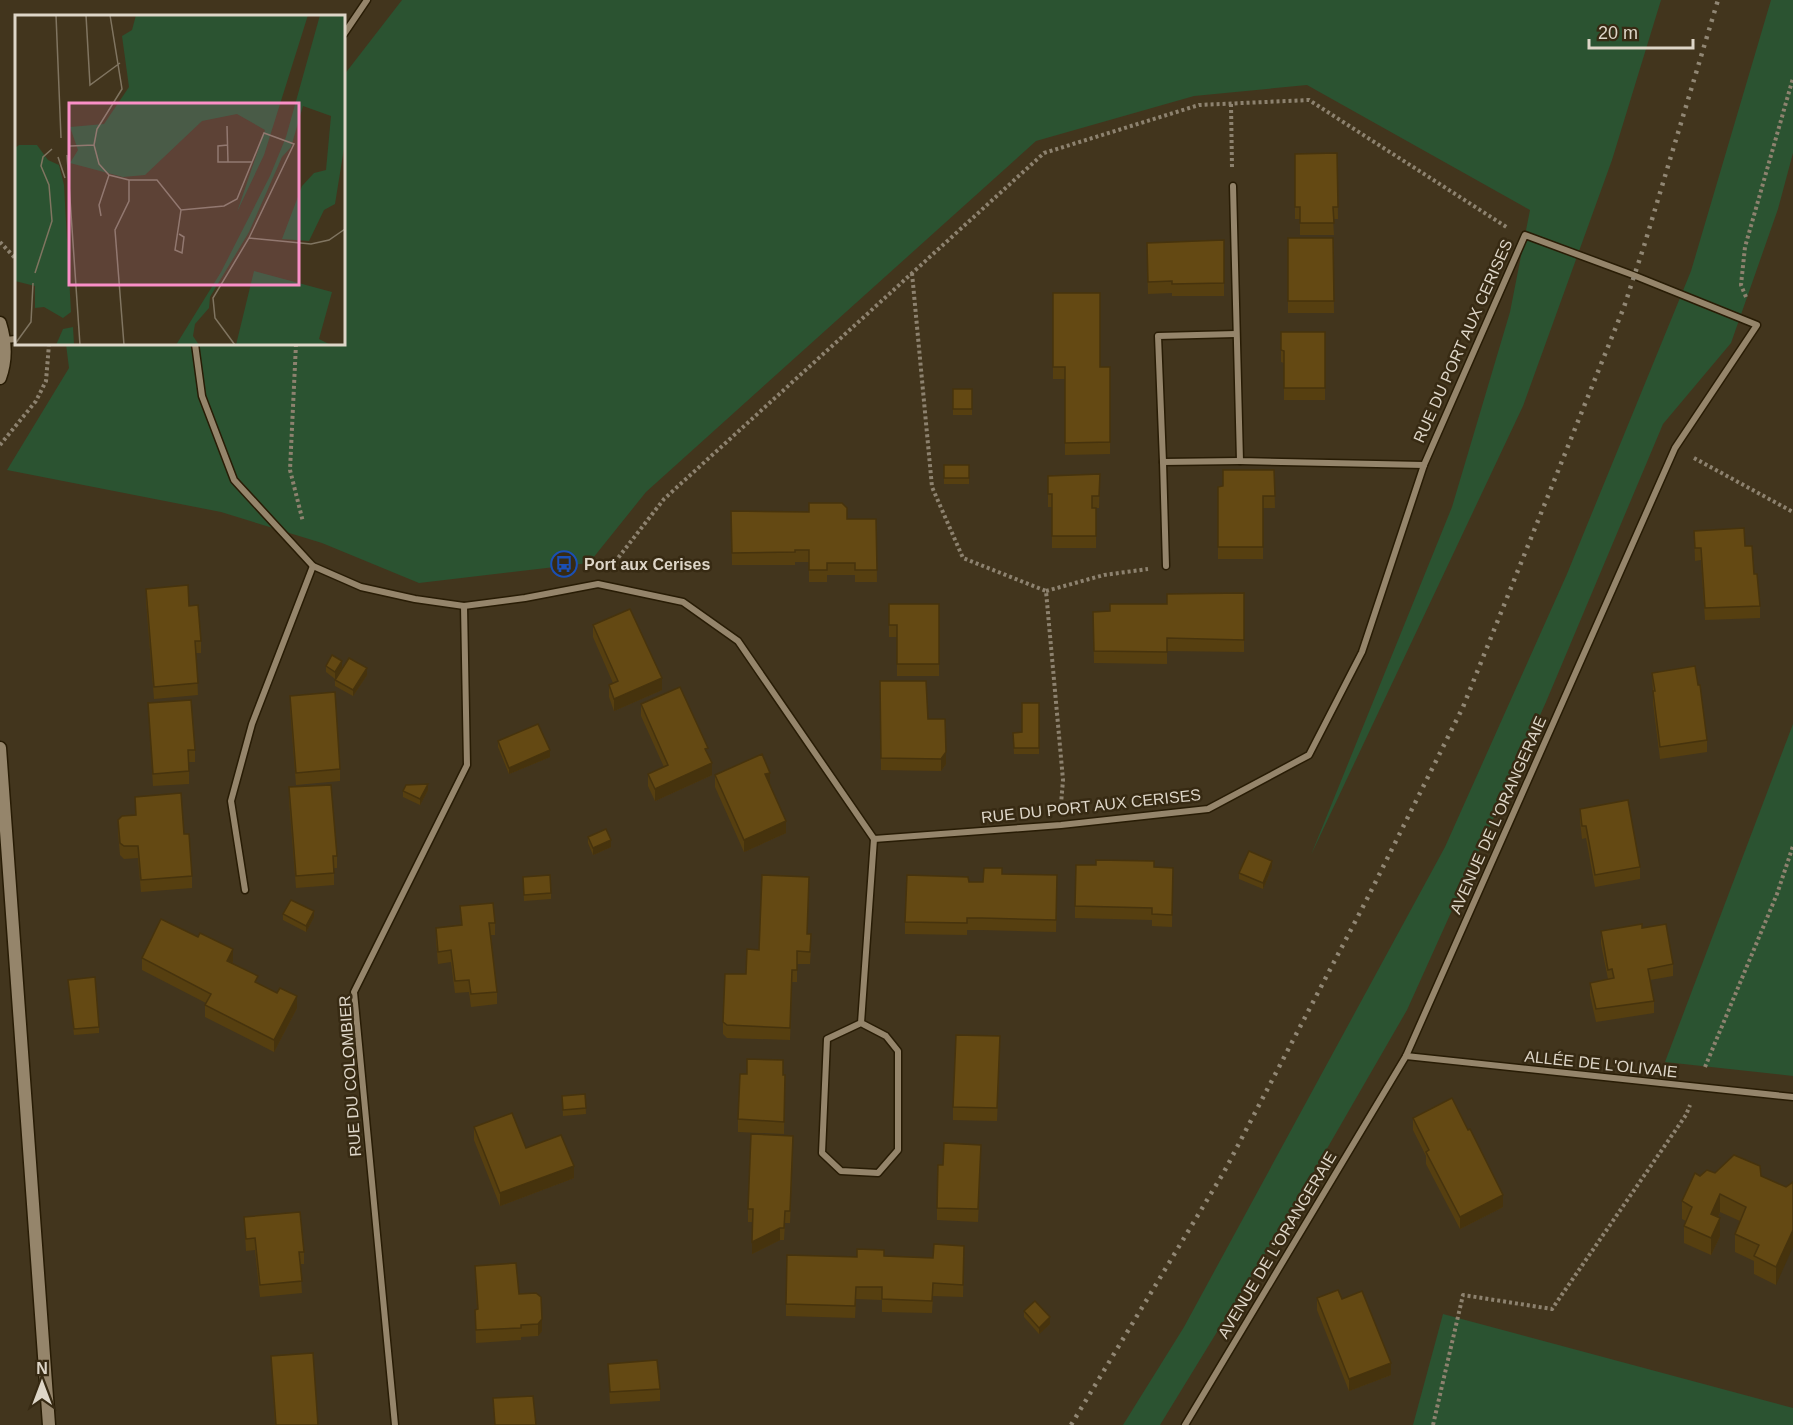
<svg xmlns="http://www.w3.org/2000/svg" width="1793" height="1425" font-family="Helvetica,sans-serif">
<rect width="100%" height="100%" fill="#42351d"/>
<g fill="#2b5331">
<path d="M402,0H1661L1612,160L1523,406L1311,855L1452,507L1510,312L1530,210L1307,85L1194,96L1036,141L646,492L589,563L419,583L322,543L221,512L7,470L69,368L66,344H344V75Z"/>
<path d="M1771,0H1793V153L1778,209L1731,343L1663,424L1546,702L1407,1010L1291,1211L1160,1425H1123L1184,1327L1445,847L1567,574L1691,271Z"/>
<path d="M1793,724V1076L1665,1062Z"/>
<path d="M1443,1314L1793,1408V1425H1413Z"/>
</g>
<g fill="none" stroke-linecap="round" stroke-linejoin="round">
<g stroke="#281c05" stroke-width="9">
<g id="street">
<path d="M344,34L367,0"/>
<path d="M1233,186L1240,461L1424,465"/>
<path d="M1236,334L1158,336L1163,462L1240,461"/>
<path d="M5,340L16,339"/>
<path d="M195,344L202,396L234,480L313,566L361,587L415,599L464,606L525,598L598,584L683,602L738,641L874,839L1061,825L1208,809L1309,755L1362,652L1424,465L1525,235L1633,275L1757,325L1675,448L1406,1056L1185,1425"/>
<path d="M1163,462L1166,566"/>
<path d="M245,890L231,801L252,724L313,566"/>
<path d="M861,1023L886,1036L898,1051V1150L878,1173L841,1171L822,1153L827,1039L861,1023L874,839"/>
<path d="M1406,1056L1793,1097"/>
<path d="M395,1425L354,992L467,765L464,606"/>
</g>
</g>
<g stroke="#281c05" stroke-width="15">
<g id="secondary">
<path d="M0,323C6,342 7,359 0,378"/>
<path d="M0,748L49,1425"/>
</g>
</g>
<g stroke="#8d826f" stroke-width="4" stroke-dasharray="3 3" stroke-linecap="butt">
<path d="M1231,104L1232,167"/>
<path d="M0,242L16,259"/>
<path d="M912,273L932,487L963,558L1046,591L1063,780L1061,804"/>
<path d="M1746,297L1741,285L1745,247L1793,78"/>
<path d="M296,344L290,470L303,522"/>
<path d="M0,445L36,401L46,381L49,344"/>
<path d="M1694,458L1793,512"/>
<path d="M611,567L664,499L1044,153L1199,105L1309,100L1508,228"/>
<path d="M1046,591L1104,575L1148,569"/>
<path d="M1705,1067L1777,894L1793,846"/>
<path d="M1433,1425L1463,1295L1552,1309L1686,1115L1690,1105"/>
</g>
<use href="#street" stroke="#95856b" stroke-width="6"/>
<use href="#secondary" stroke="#95856b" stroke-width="12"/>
<path stroke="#918774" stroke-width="4.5" stroke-dasharray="3 6" stroke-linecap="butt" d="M1071,1425L1224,1172L1367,899L1463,707L1624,307L1644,246L1718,0"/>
</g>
<g fill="#563f10">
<path d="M1337,153L1338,219H1333L1334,235H1300V219H1295V154Z"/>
<path d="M1288,238H1333L1334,313H1288Z"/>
<path d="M1224,240V296H1172V293L1148,294L1147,243Z"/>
<path d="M1053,293L1100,367H1110V454L1065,455V379H1053Z"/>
<path d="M1281,332H1325V400H1284V363L1281,362Z"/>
<rect x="953" y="389" width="19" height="26"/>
<rect x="944" y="465" width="25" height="19"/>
<path d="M1274,470L1275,508H1263V559H1218V487L1223,486Z"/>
<path d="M1100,474L1099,508H1092H1096V548H1052V507H1048V476Z"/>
<path d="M731,511L847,519H876L877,582H855V575H827V582H809V562H795V565H732Z"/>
<path d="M1694,531L1745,546L1760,606V618L1705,620L1701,560L1695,561Z"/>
<path d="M146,589L189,606L201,641V653H196L198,695L154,699L146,601Z"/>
<path d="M1244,593V652L1167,651V664L1094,663L1093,612L1110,611Z"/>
<path d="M889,604H939V676H897V637H889Z"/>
<path d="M593,625L662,690L614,711L609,697V685L613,683L593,637Z"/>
<path d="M326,666L342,667L335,679L326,672Z"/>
<path d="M1652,673L1698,685L1707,740V752L1660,759L1653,703V691Z"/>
<path d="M367,675L353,696L335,686V680Z"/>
<path d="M880,681L928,719L946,764L941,771L881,770Z"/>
<path d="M290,696L340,769V781L296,785L290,708Z"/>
<path d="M148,703L195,750V762H189V784L153,786Z"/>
<path d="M1039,703V754H1014L1013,733L1022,732Z"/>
<path d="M641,704L708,754L712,775L655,801L648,786V774L664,767L641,716Z"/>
<path d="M498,741L550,757L509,774L498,747Z"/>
<path d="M715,775L770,785L786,833L744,852L715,787Z"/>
<path d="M289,787L337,856V868H334V885L296,888L289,800Z"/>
<path d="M428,790L420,805L403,797V791Z"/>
<path d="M135,797L184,834L192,876V888L141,892L138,858L124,859L120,855L118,832V820L135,815Z"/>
<path d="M1580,809L1640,867V879L1595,887L1586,838L1582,839L1580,821Z"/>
<path d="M588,837L611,847L593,855L588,843Z"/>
<path d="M1154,867L1173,868L1172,927L1152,926V920L1075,918V906Z"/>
<path d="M1272,867L1263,889L1239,879V873Z"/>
<path d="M1002,874L1057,887L1056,932L982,930H967V935L905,934V922L969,882H983Z"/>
<path d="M523,877L551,893V899L524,901Z"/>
<path d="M809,889L807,934L811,946L810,964H797V982H792L790,1040L727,1038L723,1034V1022L746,974L759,950Z"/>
<path d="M460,906L495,923V935H491L497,992V1004L471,1007L469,992L455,993L451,962L438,964L436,940V928L461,925Z"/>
<path d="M283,914L314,917L306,932L283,920Z"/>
<path d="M1642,928L1673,964V976L1650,980L1654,1001V1013L1596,1022L1590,995V983L1608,979L1601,944V931Z"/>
<path d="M142,958L233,961L232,963L258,983L297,1008L274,1052L205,1017V1005L206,1003L142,970Z"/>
<path d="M68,980L99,1027V1033L74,1035Z"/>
<path d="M1000,1048L997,1121L953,1120V1107Z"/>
<path d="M783,1075H785L784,1134L738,1132V1119Z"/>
<path d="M585,1094L586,1114L563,1116L562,1096Z"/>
<path d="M1413,1118L1503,1207L1460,1229L1426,1164V1156L1413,1130Z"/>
<path d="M474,1127L526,1148L574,1178L500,1206L474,1140Z"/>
<path d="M793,1148L790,1223H785L784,1240H780L752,1254L753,1222H748V1209Z"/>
<path d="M981,1157L978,1222L937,1220V1208Z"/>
<path d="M1715,1173L1761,1176L1786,1187L1776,1285L1754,1274V1261L1735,1252V1234L1740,1221L1720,1212L1718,1217L1720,1236L1711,1255L1684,1243V1226L1686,1221L1682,1219V1201L1700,1176Z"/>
<path d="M244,1217L304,1252V1264H300L302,1293L260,1297L255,1250L246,1251Z"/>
<path d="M884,1256L964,1258L963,1297L933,1296L932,1313L882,1312V1300L856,1299L855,1318L786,1316V1304L857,1257Z"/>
<path d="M475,1266L519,1294L542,1331L538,1336L521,1337V1340L476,1343L475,1310L477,1309Z"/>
<path d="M1317,1298L1391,1375L1349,1391L1317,1310Z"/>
<path d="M1024,1311L1050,1324L1039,1334L1024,1317Z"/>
<path d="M271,1356L318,1425H275Z"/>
<path d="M608,1364L660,1389V1401L610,1404Z"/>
</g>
<g fill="#46330d">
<path d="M342,661V667L335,679V672Z"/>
<path d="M367,668V675L353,696V690Z"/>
<path d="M662,678V690L614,711V699Z"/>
<path d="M550,750V757L509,774V768Z"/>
<path d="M946,752V764L941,771V759Z"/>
<path d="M712,763V775L655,801V789Z"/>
<path d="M770,773V785L765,774Z"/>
<path d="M428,784V790L420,805V799Z"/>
<path d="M786,821V833L744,852V840Z"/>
<path d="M611,840V847L593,855V848Z"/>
<path d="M1272,861V867L1263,889V883Z"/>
<path d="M314,911V917L306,932V926Z"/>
<path d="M233,949V961L227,973V961Z"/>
<path d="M297,996V1008L274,1052V1040Z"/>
<path d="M574,1166V1178L500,1206V1193Z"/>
<path d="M1720,1194V1212L1711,1232V1214Z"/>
<path d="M1503,1195V1207L1460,1229V1217Z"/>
<path d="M1720,1218V1236L1711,1255V1238Z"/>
<path d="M780,1228V1240L752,1254V1242Z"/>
<path d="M1793,1230V1247L1776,1285V1267Z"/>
<path d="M1050,1317V1324L1039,1334V1328Z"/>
<path d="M542,1319V1331L538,1336V1324Z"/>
<path d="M1391,1363V1375L1349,1391V1379Z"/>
</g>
<g fill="#644913" stroke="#46330d" stroke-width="1.5">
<path d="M1337,153L1338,207H1333L1334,223H1300V207H1295V154Z"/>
<path d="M1288,238H1333L1334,301H1288Z"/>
<path d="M1224,240V283L1172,284V281L1148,282L1147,243Z"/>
<path d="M1053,293H1100V367H1110V442L1065,443V367H1053Z"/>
<path d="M1281,332H1325V388H1284V351L1281,350Z"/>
<rect x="953" y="389" width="19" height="20"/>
<rect x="944" y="465" width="25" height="13"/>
<path d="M1223,470H1274L1275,496H1263V547H1218V487L1223,486Z"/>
<path d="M1100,474L1099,496H1092V508H1096V536H1052V494H1048V476Z"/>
<path d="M809,503H842L847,508V519H876L877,570H855V563H827V570H809V550H795V552L732,553L731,511L809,512Z"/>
<path d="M1744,528L1745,546H1752L1754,574H1757L1760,606L1705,608L1701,548H1695L1694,531Z"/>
<path d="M188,585L189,606L198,605L201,641H195L198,683L154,687L146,589Z"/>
<path d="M1244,593V640L1167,638V652L1094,651L1093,612L1110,611V604H1167V594Z"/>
<path d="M889,604H939V664H897V625H889Z"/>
<path d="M630,609L662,678L614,699L609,685L618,681L593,625Z"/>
<path d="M332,655L342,661L335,672L326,666Z"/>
<path d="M349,658L367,668L353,690L335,680Z"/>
<path d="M1695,666L1698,685H1700L1707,740L1660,747L1653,691H1655L1652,673Z"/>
<path d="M880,681H926L928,719H945L946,752L941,759L881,758Z"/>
<path d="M680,687L708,748L705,749L712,763L655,789L648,774L668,765L641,704Z"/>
<path d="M335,692L340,769L296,773L290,696Z"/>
<path d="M191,700L195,750H188L189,771L153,774L148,703Z"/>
<path d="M1022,703H1039V748H1014L1013,733L1022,732Z"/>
<path d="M538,724L550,750L509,768L498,741Z"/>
<path d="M762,754L770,773L765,774L786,821L744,840L715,775Z"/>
<path d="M428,784L420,799L403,791L406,785Z"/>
<path d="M331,785L337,856H333L334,873L296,876L289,787Z"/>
<path d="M181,793L184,834H189L192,876L141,880L138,846H124L120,843L118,820L122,816L136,815L135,797Z"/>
<path d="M1628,800L1640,867L1595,875L1586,826H1582L1580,809Z"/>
<path d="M606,829L611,840L593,848L588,837Z"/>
<path d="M1249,851L1272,861L1263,883L1239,873Z"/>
<path d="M1096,860L1154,861V867L1173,868L1172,915L1152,914V908L1075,906L1076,865H1096Z"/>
<path d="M984,868H1002V874L1057,875L1056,920L982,918H967V923L905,922L907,875L968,877L969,882H983Z"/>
<path d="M550,875L551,893L524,895L523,877Z"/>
<path d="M762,875L809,877L807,934H811L810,952L797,951V970H792L790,1028L727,1025L723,1022L725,974H746L747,949L759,950Z"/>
<path d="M291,900L314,911L306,926L283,914Z"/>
<path d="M493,903L495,923H489L497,992L471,994L469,980L455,981L451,950L438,952L436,928L462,925L460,906Z"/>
<path d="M161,919L198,937L200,933L233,949L227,961L258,976L255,982L277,993L280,988L297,996L274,1040L205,1005L211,994L142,958Z"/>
<path d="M1642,924V928L1666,924L1673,964L1648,969L1654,1001L1596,1009L1590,983L1614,978L1612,969L1608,970L1601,931Z"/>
<path d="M95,977L99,1027L74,1029L68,980Z"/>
<path d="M956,1035L1000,1036L997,1108L953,1107Z"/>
<path d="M747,1059L783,1060V1075H785L784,1122L738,1119L740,1074H747Z"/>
<path d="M585,1094L586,1108L563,1110L562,1096Z"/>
<path d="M1452,1098L1468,1130L1470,1129L1503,1195L1460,1217L1426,1152L1429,1150L1413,1118Z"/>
<path d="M512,1113L526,1148L561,1135L574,1166L500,1193L474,1127Z"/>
<path d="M751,1134L793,1136L790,1211H785L784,1228H780L752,1242L753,1209H748Z"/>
<path d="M944,1143L981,1145L978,1209L937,1208L938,1165H943Z"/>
<path d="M1734,1155L1760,1166L1761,1176L1786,1187L1793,1182V1230L1776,1267L1754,1256L1759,1245L1735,1234L1746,1207L1720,1194L1711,1214L1720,1218L1711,1238L1684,1226L1692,1207L1682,1201L1695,1173L1700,1176L1707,1170L1715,1173Z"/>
<path d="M300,1212L304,1252H299L302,1281L260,1285L255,1238L246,1239L244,1217Z"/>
<path d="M934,1244L964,1246L963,1285L933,1283L932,1301L882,1299V1287H856L855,1306L786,1304L787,1255L857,1257V1249L884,1250V1256L933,1258Z"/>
<path d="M516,1263L519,1294L536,1293L541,1297L542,1319L538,1324L521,1325V1328L476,1330L475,1310L478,1309L475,1266Z"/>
<path d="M1338,1290L1342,1299L1362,1291L1391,1363L1349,1379L1317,1298Z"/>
<path d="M1035,1301L1050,1317L1039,1328L1024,1311Z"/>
<path d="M313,1353L318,1425H276L271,1356Z"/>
<path d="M657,1360L660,1389L610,1392L608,1364Z"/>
<path d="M533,1396L536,1425H495L493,1398Z"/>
</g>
<defs>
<g id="bus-ring" transform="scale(1.35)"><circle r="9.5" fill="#372a13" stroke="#1a4fb4" stroke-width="1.5"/><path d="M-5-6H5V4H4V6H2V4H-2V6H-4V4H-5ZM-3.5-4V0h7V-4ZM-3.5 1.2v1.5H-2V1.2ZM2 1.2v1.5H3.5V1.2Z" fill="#1a4fb4"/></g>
</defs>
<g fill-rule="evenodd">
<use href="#bus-ring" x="564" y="564"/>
</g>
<g text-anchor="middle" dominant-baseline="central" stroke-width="5" stroke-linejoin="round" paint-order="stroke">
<g font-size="16" fill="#ded6c8" stroke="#372a13">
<text transform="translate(1463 341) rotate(-66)">RUE DU PORT AUX CERISES</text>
<text transform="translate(1091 806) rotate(-6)">RUE DU PORT AUX CERISES</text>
<text transform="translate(1498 815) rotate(-66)">AVENUE DE L'ORANGERAIE</text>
<text transform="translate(1601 1064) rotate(6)">ALLÉE DE L'OLIVAIE</text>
<text transform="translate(350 1076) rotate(-94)">RUE DU COLOMBIER</text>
<text transform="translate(1277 1245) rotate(-59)">AVENUE DE L'ORANGERAIE</text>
</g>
<g font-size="16" font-weight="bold" fill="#ded6c8" stroke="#372a13" text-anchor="start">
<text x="584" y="564">Port aux Cerises</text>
</g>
</g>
<g transform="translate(15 15)">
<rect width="330" height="330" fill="#42351d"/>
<path d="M121,0H293L249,140L222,197L250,115L222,99L187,106L130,160L108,162L55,148L63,135L55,112L89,109L114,72L107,21L117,15ZM305,0H330V127L320,189L309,195L294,226L267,224L287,171L299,158L311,155L316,101L288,91L276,132L267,142L234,217L195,282L194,293L180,309L178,321L184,330H161L206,257L255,161L271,122ZM4,130H22L33,145L44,150L49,170L56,297L48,303L29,292L20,293V271L0,266V133ZM239,256L317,277L304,324L316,330H221ZM58,312L59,330H41L48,314Z" fill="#2b5331"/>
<path fill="none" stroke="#807561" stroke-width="1.5" d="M41,0L46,123M71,0L75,70L105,48M95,0L107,74L82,114L79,130L84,149L94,160L114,165H142L166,195L209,191L222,184L249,118L279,129L234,223L198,283L200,303L220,330M212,111L213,147H237M213,130L203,131V147H213M55,131L79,130M52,140L65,330M43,142L50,163M86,201L84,190L94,160M164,219L169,222L167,238L160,235L166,195M234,223L296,229L314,225L330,214M20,258L37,206L34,170L26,151L28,142L37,134M0,329L16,307L18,268M109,330L100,215L114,186V165"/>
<path fill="#fa8fc7" fill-opacity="0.15" stroke="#fa8fc7" stroke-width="3" d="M54,88H284V270H54Z"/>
<rect width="330" height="330" fill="none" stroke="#ded6c8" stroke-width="3"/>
</g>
<g transform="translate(42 1383)" stroke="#372a13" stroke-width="4.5" paint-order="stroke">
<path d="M0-4.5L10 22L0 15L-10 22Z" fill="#ded6c8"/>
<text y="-9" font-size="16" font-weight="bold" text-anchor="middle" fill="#ded6c8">N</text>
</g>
<path d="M1589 39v9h104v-9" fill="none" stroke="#ded6c8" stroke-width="3"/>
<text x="1598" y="39" font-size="18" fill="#ded6c8" stroke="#372a13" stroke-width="4.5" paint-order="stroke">20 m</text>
</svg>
